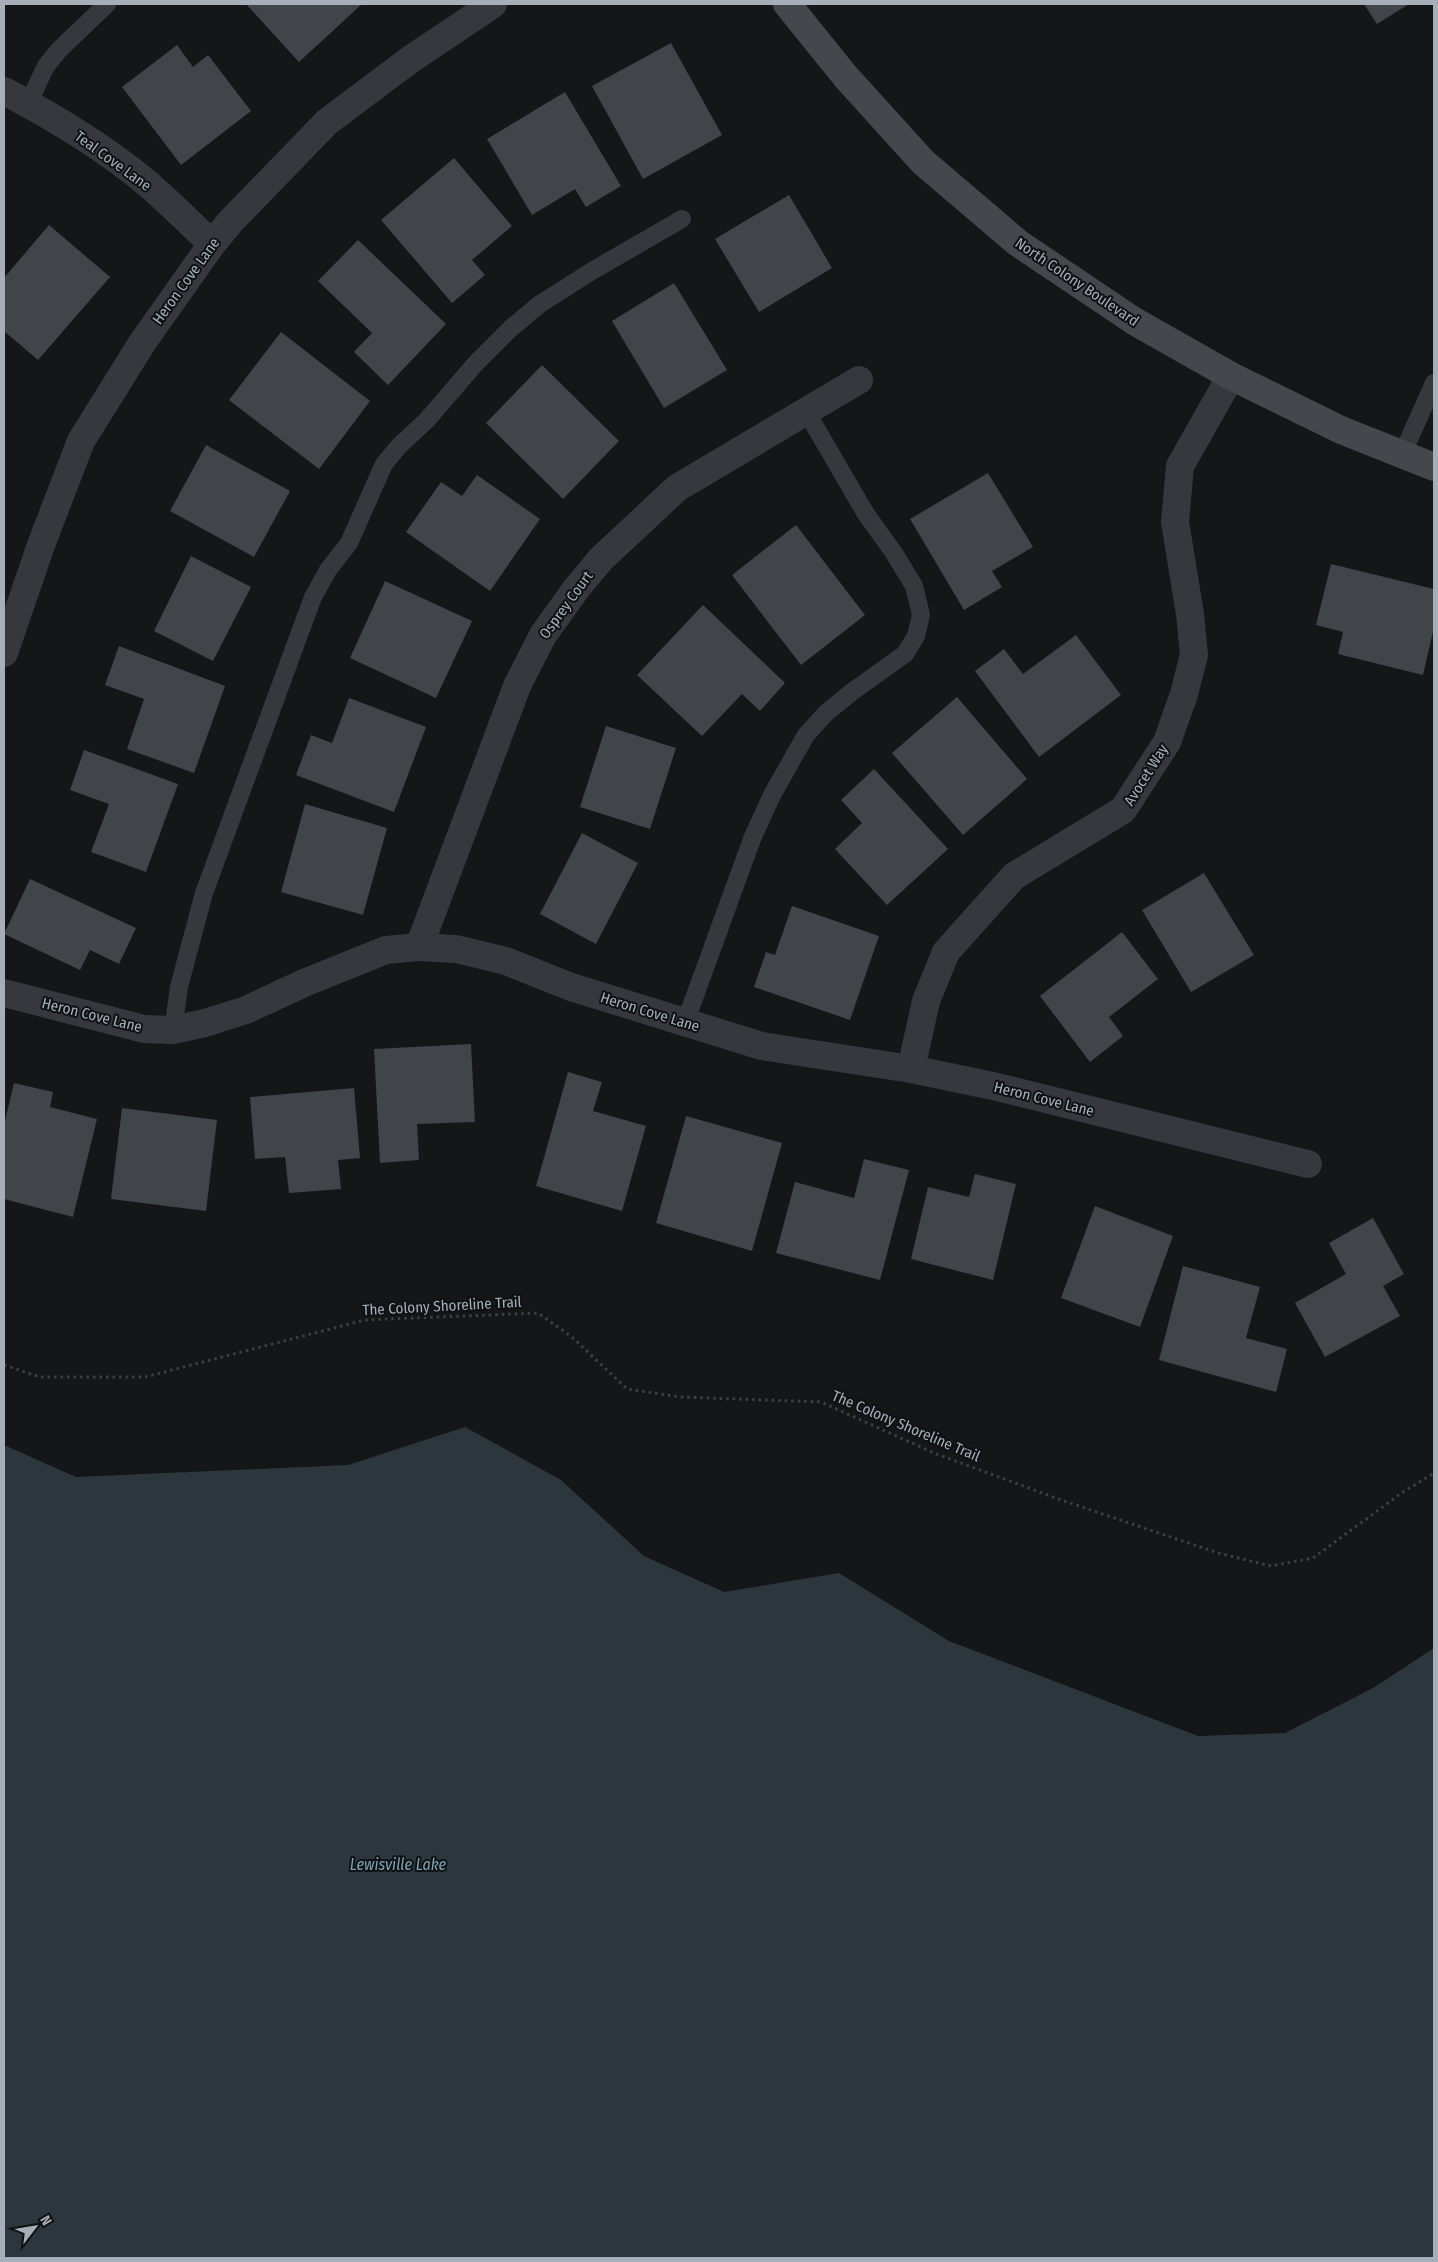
<svg xmlns="http://www.w3.org/2000/svg" width="1438" height="2262" font-family="'Fira Sans Condensed',sans-serif">
<rect width="100%" height="100%" fill="#151618"/>
<path fill="#2b373c" d="M465,1427L561,1480L644,1556L724,1592L839,1573L949,1641L1198,1736L1285,1733L1373,1688L1434,1648V2258H4V1445L76,1477L348,1465Z"/>
<g fill="#414448">
<path d="M246,4H362L299,62Z"/>
<path d="M1364,4H1409L1377,24Z"/>
<path d="M671,43L722,135L643,179L592,86Z"/>
<path d="M177,45L193,67L208,55L251,111L181,165L122,87Z"/>
<path d="M565,92L621,186L586,207L575,189L532,215L487,139Z"/>
<path d="M454,158L512,226L472,260L485,275L452,303L381,220Z"/>
<path d="M789,195L832,268L759,312L715,239Z"/>
<path d="M49,225L110,277L38,360L4,331V278Z"/>
<path d="M358,240L446,324L388,385L354,352L372,333L318,281Z"/>
<path d="M674,283L727,370L664,408L612,321Z"/>
<path d="M281,332L370,401L319,469L229,400Z"/>
<path d="M542,365L619,441L563,499L486,423Z"/>
<path d="M206,445L290,491L254,557L170,511Z"/>
<path d="M988,473L1033,547L992,571L1002,587L964,610L910,519Z"/>
<path d="M477,475L540,519L490,591L406,532L441,482L462,496Z"/>
<path d="M796,525L865,615L801,665L732,575Z"/>
<path d="M191,556L251,587L213,661L154,631Z"/>
<path d="M1331,564L1434,589V627L1423,675L1338,654L1343,632L1316,625Z"/>
<path d="M385,581L472,621L436,698L350,658Z"/>
<path d="M703,605L785,683L760,711L742,694L702,736L637,675Z"/>
<path d="M1076,635L1121,695L1039,757L975,671L1004,649L1023,674Z"/>
<path d="M119,646L225,686L194,773L127,749L144,699L105,685Z"/>
<path d="M957,697L1027,779L963,835L892,753Z"/>
<path d="M349,698L426,727L394,812L296,775L311,735L332,743Z"/>
<path d="M606,726L676,748L650,829L580,807Z"/>
<path d="M84,750L178,784L146,872L91,852L109,804L70,790Z"/>
<path d="M874,769L948,849L887,905L835,849L862,823L841,800Z"/>
<path d="M305,804L387,828L363,915L281,892Z"/>
<path d="M582,833L638,863L596,944L540,914Z"/>
<path d="M1204,873L1254,955L1191,992L1142,910Z"/>
<path d="M30,879L136,928L119,964L90,950L80,970L4,934Z"/>
<path d="M792,906L879,936L850,1020L754,987L766,952L775,955Z"/>
<path d="M1122,932L1158,979L1109,1017L1123,1036L1090,1062L1040,996Z"/>
<path d="M471,1044L475,1122L417,1124L419,1160L380,1163L374,1049Z"/>
<path d="M568,1072L602,1082L593,1111L646,1126L622,1211L536,1186Z"/>
<path d="M14,1083L53,1092L50,1107L97,1119L73,1217L4,1199V1125Z"/>
<path d="M354,1088L360,1158L338,1160L341,1189L289,1193L285,1157L255,1159L250,1097Z"/>
<path d="M122,1108L217,1120L206,1211L111,1199Z"/>
<path d="M686,1116L782,1143L752,1251L656,1223Z"/>
<path d="M864,1159L909,1170L880,1280L776,1253L795,1182L854,1198Z"/>
<path d="M975,1174L1016,1184L993,1280L911,1259L928,1187L969,1197Z"/>
<path d="M1095,1206L1173,1236L1140,1327L1061,1298Z"/>
<path d="M1373,1218L1404,1274L1383,1286L1400,1316L1325,1357L1295,1303L1346,1274L1329,1243Z"/>
<path d="M1183,1266L1260,1287L1246,1338L1287,1349L1276,1392L1159,1360Z"/>
</g>
<g fill="none" stroke-linecap="round" stroke-linejoin="round">
<path stroke="#3c3f44" stroke-width="3" stroke-dasharray="2.5 4" stroke-linecap="butt" d="M4,1365L40,1377H145L365,1320L538,1313L572,1337L627,1389L680,1397L821,1402L934,1453L1061,1500L1218,1553L1271,1566L1313,1558L1403,1492L1434,1473"/>
<g stroke="#36383d" stroke-width="18">
<path d="M28,104L46,66L59,50L107,4"/>
<path d="M1402,455L1434,383"/>
<path d="M685,1023L752,839L772,795L806,735L826,713L853,691L905,654L916,636L921,615L914,586L894,553L866,514L806,411"/>
<path d="M173,1030L179,987L204,893L313,597L328,570L349,543L384,464L399,446L427,420L476,363L510,329L540,304L592,271L682,219"/>
</g>
<g stroke="#36383d" stroke-width="28">
<path d="M4,91C54,117 105,148 148,184C170,203 191,224 212,244"/>
<path d="M4,653L41,545L81,441L142,343L212,244L231,221L327,122L411,59L493,4"/>
<path d="M419,947L517,686L543,635L576,589L601,559L677,488L859,380"/>
<path d="M4,993L144,1029L173,1030L205,1023L246,1010L304,983L386,950L419,947L456,949L506,961L571,987L762,1046L911,1069L993,1086L1308,1164"/>
<path d="M911,1069L926,1001L946,952L1014,876L1123,810L1167,742L1184,694L1194,655L1190,614L1175,522L1180,466L1231,376"/>
</g>
<path stroke="#44484d" stroke-width="28" d="M787,4L846,77L923,162L1018,243L1134,321L1231,376L1341,430L1434,467"/>
</g>
<g text-anchor="middle" dominant-baseline="central" stroke-width="4" stroke-linejoin="round" paint-order="stroke">
<g font-size="15" fill="#a6afb9" stroke="#101113">
<text transform="translate(113 161) rotate(36)">Teal Cove Lane</text>
<text transform="translate(186 281) rotate(-54)">Heron Cove Lane</text>
<text transform="translate(1077 282) rotate(34)">North Colony Boulevard</text>
<text transform="translate(566 605) rotate(-54)">Osprey Court</text>
<text transform="translate(1146 775) rotate(-58)">Avocet Way</text>
<text transform="translate(650 1012) rotate(17)">Heron Cove Lane</text>
<text transform="translate(92 1015) rotate(14)">Heron Cove Lane</text>
<text transform="translate(1044 1099) rotate(14)">Heron Cove Lane</text>
<text transform="translate(442 1306) rotate(-3)">The Colony Shoreline Trail</text>
<text transform="translate(906 1426) rotate(23)">The Colony Shoreline Trail</text>
</g>
<g font-size="16" font-style="italic" fill="#7ba3b6" stroke="#101113">
<text x="398" y="1864">Lewisville Lake</text>
</g>
</g>
<rect width="1438" height="2262" fill="none" stroke="#a6afb9" stroke-width="10"/>
<g transform="translate(35 2227) rotate(59)" stroke="#101113" stroke-width="4" paint-order="stroke">
<path d="M0-4L9 19L0 12L-9 19Z" fill="#a6afb9"/>
<text y="-8" font-size="14" font-weight="bold" text-anchor="middle" fill="#a6afb9">N</text>
</g>
</svg>
